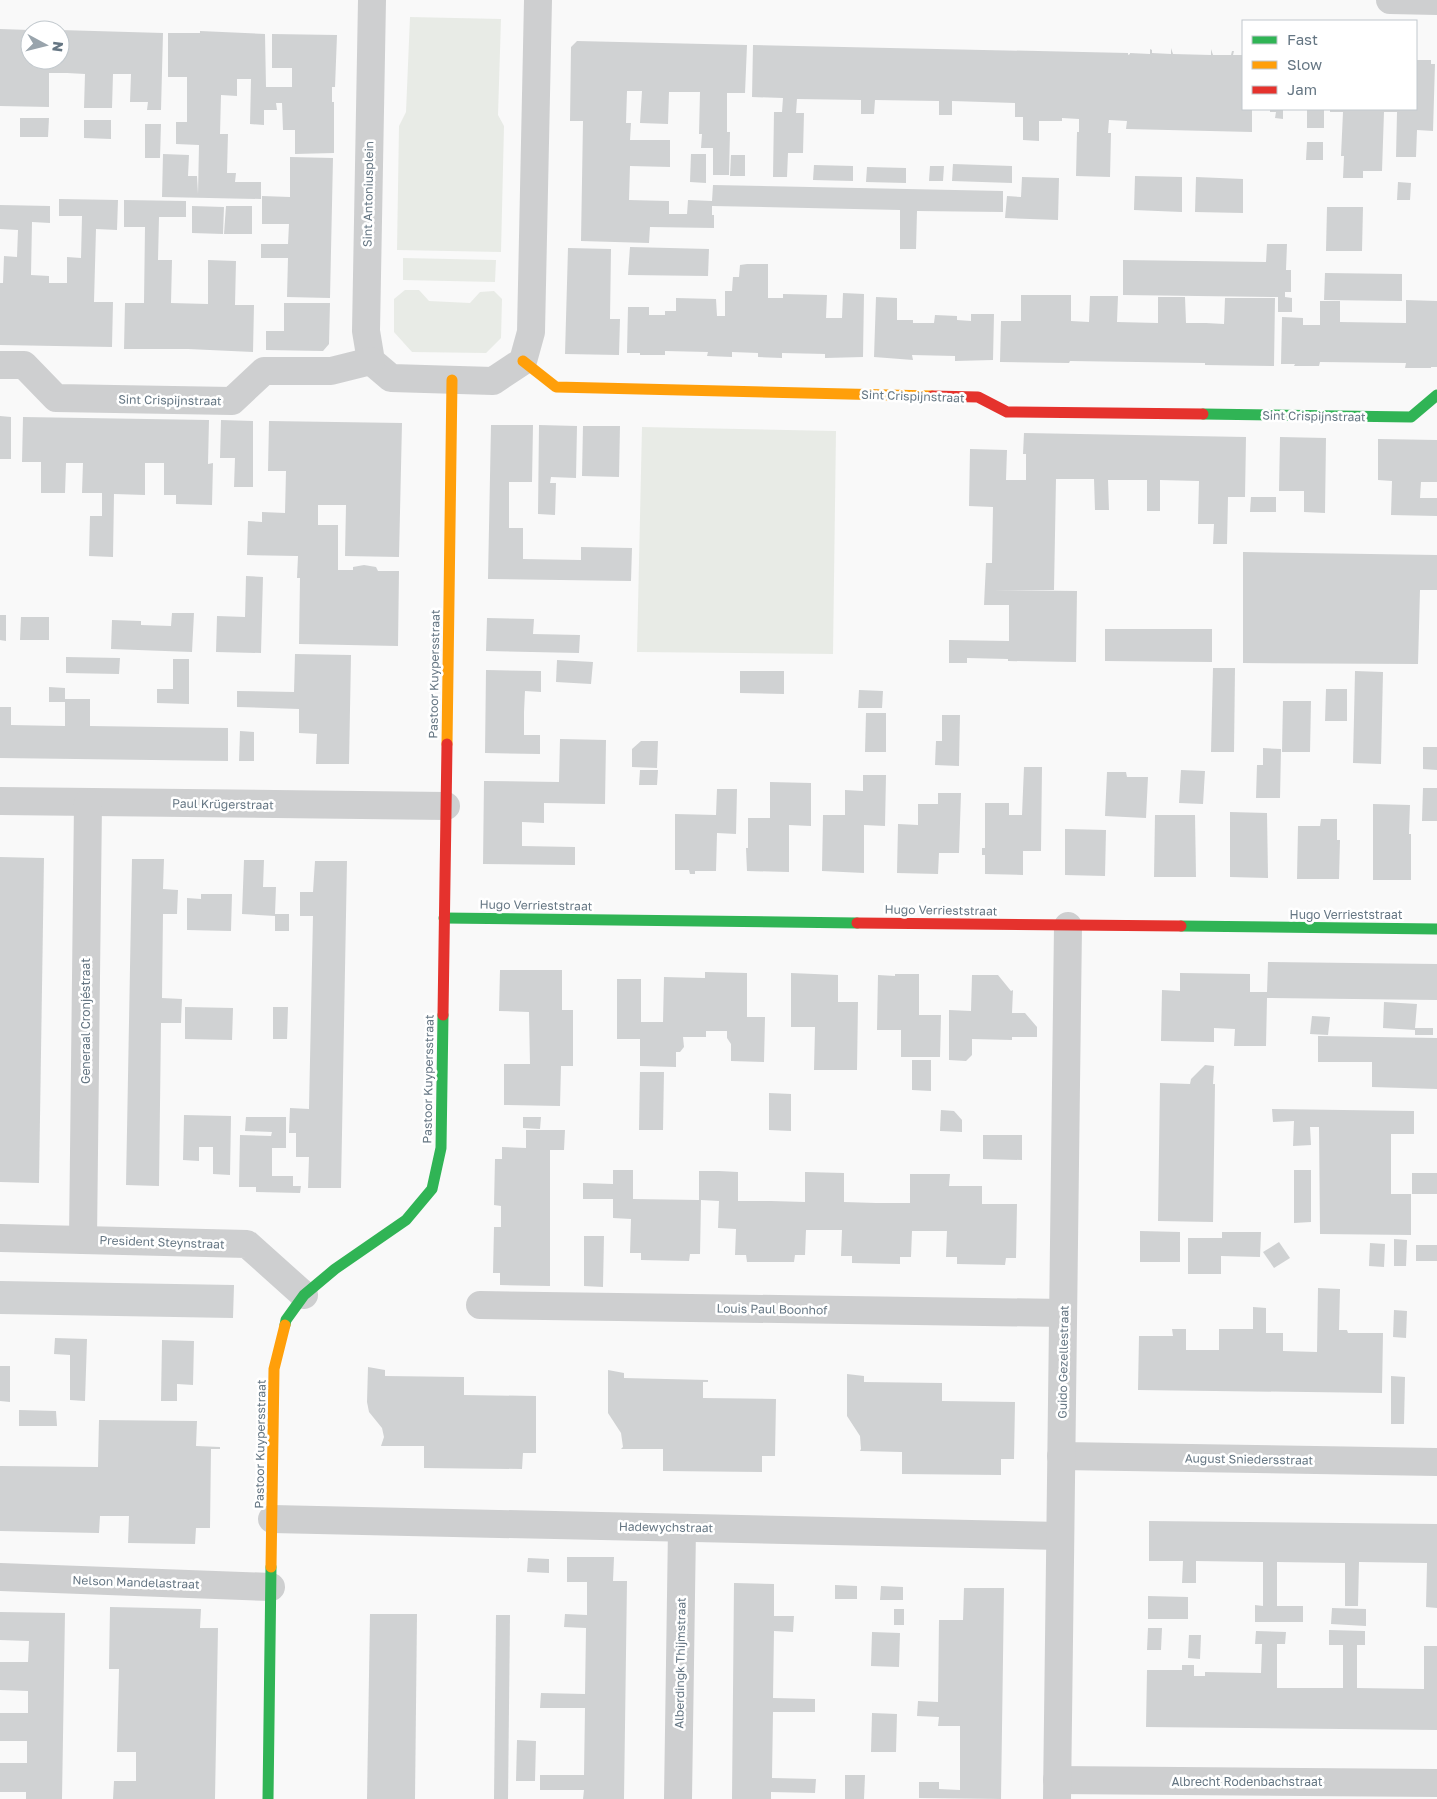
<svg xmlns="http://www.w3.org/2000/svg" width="1437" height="1799" font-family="'Golos Text',sans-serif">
<rect width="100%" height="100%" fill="#f9f9f9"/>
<g fill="#e8ebe6">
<path d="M410,17L501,19L498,115L504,126L501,252L397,250L399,126L406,112Z"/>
<path d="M403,258L496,260L495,282L403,280Z"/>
<path d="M405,290H419L429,301L470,303L480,292L494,291L502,299L501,338L486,353L412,352L394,332V299Z"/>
<path d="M642,427L836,431L833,654L637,652Z"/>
</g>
<g fill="#d0d2d3">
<path d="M0,29L30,30V60H60V30L163,33L161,110H147L148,102H130L131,74H113L112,108H84L85,74L67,73H49V107L0,106Z"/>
<path d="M200,31L265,34L266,87H292V68H272V34L337,35L335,87H332V102H334V153L295,154V130H283L282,103H276L277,110H264V125L250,124L251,79H237V96L221,95L220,134H228L227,173H236L235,182H261V199L162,197L163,154L189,155L188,176H197L198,194L199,145L176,144V122H187V77H168V33H200Z"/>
<path d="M577,41L747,45L745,93H727V132H730L729,175H713V148H701L702,134H699L700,92H669L668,124L640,123L642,91H627L626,123H631L630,140H670V167L630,166L629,200L669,201V214H687L688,200L712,201L713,185L1003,191V212L917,211L916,249H900V210L712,206V215H714V228L650,227L649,243L581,241L583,121H570L571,47Z"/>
<path d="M753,45L1128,53V55L1130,54V53L1150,54V49L1152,50V53L1171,54V48L1173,54L1211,55V49L1213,55H1231L1232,51H1234L1233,55H1243V109H1252V132L1126,129L1127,121L1109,120L1108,133H1111L1110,177L1076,176L1077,132H1079V119L1062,118V121H1039V141L1023,140V117H1015V103L952,101V115H939V101L875,100L874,114H861V100L797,99L796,113H804L803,153H788L787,177H773L774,112H782L783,98L752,97Z"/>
<path d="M1416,60H1431V64H1435L1433,131L1417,130L1416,157H1396L1397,112H1384L1382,171H1363V178H1343L1344,156H1341L1343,112H1330V109H1416Z"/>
<path d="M1270,109H1283V119L1275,118L1276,112H1270Z"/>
<rect x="1307" y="109" width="17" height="19"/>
<path d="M20,118H49L48,137H20Z"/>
<path d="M84,120H111V139L84,138Z"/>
<path d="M145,124H161L160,158H145Z"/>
<path d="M1307,142H1323V160H1306Z"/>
<path d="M691,154H706V183L690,182Z"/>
<path d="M731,155H745V176H730Z"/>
<path d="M290,157L333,158L330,298L287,297L288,258H261V244H288L289,224H262V196L290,197Z"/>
<path d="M953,164L1012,166V183L952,181Z"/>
<path d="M814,165L853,166V181L813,180Z"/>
<path d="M930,166H944L943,181H929Z"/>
<path d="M867,167L906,168V183L866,182Z"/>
<path d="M1135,176L1182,177V212L1134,210Z"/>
<path d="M1022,177L1059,178L1058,220L1005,218L1007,196L1021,197Z"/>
<path d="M1196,177L1243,179V213L1195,212Z"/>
<path d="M1398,182L1411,183L1410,200H1397Z"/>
<path d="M59,199L118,200L117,230L96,229L94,302H113L112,347L0,345V283H3L4,256L17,257L18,230L0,229V205L50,206V223L32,222L31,275L49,276V283H67V257L81,258L82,216H59Z"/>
<path d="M124,200L186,201V217H159L158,260H172L171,303L208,304V260L236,261L235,305H254L253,352L188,349H124L125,303H144L145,227H124Z"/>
<path d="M192,206L224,207L223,234L192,233Z"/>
<path d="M226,206H252V234H224Z"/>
<path d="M1327,207H1363L1362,251H1326Z"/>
<path d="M1267,244H1287L1286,270H1291V292H1285V297L1292,298V312H1278V297L1123,295V260L1266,262Z"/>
<path d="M630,247L709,249L708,276L628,275Z"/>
<path d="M568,248L611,249L610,319H620L619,355L565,354Z"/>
<path d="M747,264H768V298H783V294L827,295L826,318H842L843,293L864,294L863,357L825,358V354L782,353V358L758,357V353L732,352V357L707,356L708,352L665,351V355H640V353H627L628,307H649V315H665V311H676V298L716,299L717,316H725V291H732L733,277H739L740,265Z"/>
<path d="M1325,273L1402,274V301L1324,300Z"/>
<path d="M1021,295H1071V321L1089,322L1090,296H1118L1117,322L1158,323V297H1185L1186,323H1206L1224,324L1225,298H1275L1274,366L1205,365V363L1070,361L1069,363L1000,362L1001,321H1021Z"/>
<path d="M876,297L897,298V320H913V323H934L935,315L957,316V320L971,321V314H994L993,360L955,361V356L912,355L913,360L874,357Z"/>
<path d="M1406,300L1437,301V367H1431V368H1405L1406,363L1320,362L1319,366H1294L1295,364H1281L1282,317L1303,318V325H1320V301H1340V322L1406,323Z"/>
<path d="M284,303H330L329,344L323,351L266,350V331H284Z"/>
<path d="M0,416L11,417V459H0Z"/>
<path d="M23,417L209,420L208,464L213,463L212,505L176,504V495H164V463H145V495L114,494L113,557L89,556L90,516H102V493H82L83,463H66L65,493H41V462H22Z"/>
<path d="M221,420L253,421V487H234L235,458H220Z"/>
<path d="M269,421L402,423L399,557L345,556L346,505H318V525H338V570H353V567L364,565L376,567L378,571H399L398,646L299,644L300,578H297L298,556L247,555L248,521L262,522V512L285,513L286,471H268Z"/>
<path d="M491,425H533L532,482H509V528H523V559L581,560V547L632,548L631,581L488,579Z"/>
<path d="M539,425L577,426L576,478L551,477L550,483H556L555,515L538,514Z"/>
<path d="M583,426H620L619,477L582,476Z"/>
<path d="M1024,433L1246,437L1245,497H1228L1227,544H1213L1214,524H1198L1199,481L1160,480V511H1147V480H1108L1109,510H1095L1094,479H1056L1054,590H992L1077,591L1076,662L1008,661V659L967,658V663H949V640L1009,641V605H984L986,563H992L993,507L969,506L970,449L1007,450L1006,480H1026V454H1023Z"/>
<path d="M1280,437L1326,438L1325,513L1304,512V491H1279Z"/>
<path d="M1378,439L1437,440V482H1421L1420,498H1437V516L1391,515L1392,481L1378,480Z"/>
<path d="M1251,497H1276V512H1250Z"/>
<path d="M1243,552L1437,555V590H1420L1418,664L1243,663Z"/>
<path d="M246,576L263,577L261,653L216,652L217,616L245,617Z"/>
<path d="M172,613H194L192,652L111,649L112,620L141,621V625L171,626Z"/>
<path d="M0,615H6V641L0,640Z"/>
<path d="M21,617H49V640H20Z"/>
<path d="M487,618L534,619L533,634L580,635L579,653L486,651Z"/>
<path d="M1105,629H1212V662L1105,661Z"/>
<path d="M295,654L351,655L349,764H316L317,734L299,733V709L237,707V691L294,692Z"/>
<path d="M66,657L120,658L119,674L66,673Z"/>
<path d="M173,659H189V704L157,703V689H173Z"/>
<path d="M557,660L593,662L591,684L556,682Z"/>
<path d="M1213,668H1235L1234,752H1211Z"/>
<path d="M486,670L541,671V692L525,691L524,712V735H540V754L485,753Z"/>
<path d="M740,671H784V694L740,693Z"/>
<path d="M1355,671L1383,672L1381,764L1353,763Z"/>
<path d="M49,687L65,688V699H90V726L228,728V761L0,758V707H11V725L65,726V702H49Z"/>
<path d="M1326,689H1347V721H1325Z"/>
<path d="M859,690L883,691L882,708H858Z"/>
<path d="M1283,701H1311L1310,752H1282Z"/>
<path d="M866,713H886V752H865Z"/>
<path d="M942,715H960L959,766L935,765L936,741H942Z"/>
<path d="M240,731L254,732V761H239Z"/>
<path d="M560,739L606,740L605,804L544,803V823L522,822V846L575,847V865L483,864L484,781L559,782Z"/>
<path d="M641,741H658L657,768L632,767V749Z"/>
<path d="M1423,747H1437V770L1423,769Z"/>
<path d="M1263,748L1281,749L1280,798H1256L1257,765H1263Z"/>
<path d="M1024,767H1042L1041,851H1023V875L985,874V855H982V848H985V803H1009V815H1022Z"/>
<path d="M640,770H658L657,785H639Z"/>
<path d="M1181,770L1205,771L1203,804L1179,803Z"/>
<path d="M1107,772H1126L1127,777H1148L1146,818L1105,816Z"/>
<path d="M863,775H886L885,826L864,825V873L822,871L823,815H845V790L863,791Z"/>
<path d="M770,782L811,783V826L789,825V872L747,871L746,848H748V818H770Z"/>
<path d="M1423,788H1437V821H1422Z"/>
<path d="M717,789H737L736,834L717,833L716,871H695V874H690L689,870H675V814L716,815Z"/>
<path d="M938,793H961L959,853H939L938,874L897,873L898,824L918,825V804H938Z"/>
<path d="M1373,804L1410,805L1409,834H1411V880H1373Z"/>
<path d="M1230,812L1267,813L1268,878L1230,877Z"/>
<path d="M1155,815H1195L1196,877H1154Z"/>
<path d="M1321,819H1337V840H1340L1339,879H1297L1298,826H1320Z"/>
<path d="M1065,829L1106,830L1105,876L1065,875Z"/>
<path d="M0,857L44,858L39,1183L0,1182Z"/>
<path d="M132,859H164L163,889L178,890L177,914H163L162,998L182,999L181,1023H161L159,1186L126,1185Z"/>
<path d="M244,860H264L263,887H276L275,914H289V931H275V916L242,914Z"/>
<path d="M315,861H347L341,1188H308L309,1157H296V1133H289L290,1108L309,1109L313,916H300V892H313Z"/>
<path d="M201,894H232L231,931L187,930V898L201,899Z"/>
<path d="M1268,962L1437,964V1000L1267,998L1266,1046H1234L1235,1029L1214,1028V1042L1161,1041L1162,990L1180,991V973L1250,974V992H1267Z"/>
<path d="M500,970H562V1010H573V1066H561L560,1106L504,1105V1064H530L529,1012L499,1011Z"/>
<path d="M705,972L747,973V1017H765L764,1062L731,1061V1044L727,1038V1031H706V1037H683L684,1047L680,1052H676V1067L640,1066V1039H617V979H641V1022H663L664,977L705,978Z"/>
<path d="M791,973L838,975V1002H858L857,1070H814L815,1027H791Z"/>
<path d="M895,974H919V1015H941L940,1057H901V1030H877L878,975L895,976Z"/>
<path d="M972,975H998L1011,991L1013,990L1012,1013H1025L1037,1027V1037H1012V1040L972,1039V1055L966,1061L949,1060V1010L971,1011Z"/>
<path d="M1384,1002L1417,1004L1415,1028H1433V1035H1415V1030L1383,1028Z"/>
<path d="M185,1007L233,1008L232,1040L185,1039Z"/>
<path d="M273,1007H288L287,1039H273Z"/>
<path d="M1312,1016L1330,1017L1328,1035L1310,1034Z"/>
<path d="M1318,1036L1437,1038V1089L1372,1087V1062H1318Z"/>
<path d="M912,1060H931V1091L912,1090Z"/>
<path d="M1205,1065L1214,1066L1213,1084H1215L1213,1222L1158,1221L1160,1083L1190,1084L1191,1079Z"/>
<path d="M640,1072H664L663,1130H639Z"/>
<path d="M769,1093L791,1094V1131L769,1130Z"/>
<path d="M1272,1109L1414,1111V1134H1391V1194H1411V1235L1320,1234L1319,1127H1310L1311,1145L1293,1146L1294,1121L1273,1122Z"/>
<path d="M941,1110L954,1111L962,1120V1132L940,1131Z"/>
<path d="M184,1115L231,1116L230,1175L213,1174V1147H199V1161L183,1160Z"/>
<path d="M246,1117H286V1148H272V1176H293V1186H301L300,1193L256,1192V1187H239L240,1135L271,1136L272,1132L245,1131Z"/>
<path d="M523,1117H541L540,1129L523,1128Z"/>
<path d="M526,1130H565L564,1150H550V1286L500,1285V1273H493L494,1227H501V1206L494,1205L495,1159H502V1147L526,1148Z"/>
<path d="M983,1135H1022V1160L983,1159Z"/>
<path d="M613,1170H633V1199L699,1200V1171H719L738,1172V1201H771L805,1202V1172L844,1173V1202L876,1203H910V1174H950L949,1186H982V1204H1017L1016,1258H1006L1005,1265L957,1264V1257H946L947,1231H912L911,1257H900V1264L852,1263V1256H841L842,1230H806L805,1255H795L794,1262H747L746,1255H735L736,1229L718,1228L719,1201L701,1200L700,1254H690L689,1261L641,1260V1253H630L631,1219L613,1218V1199H583V1183L613,1184Z"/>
<path d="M1294,1170H1311V1222L1294,1223Z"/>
<rect x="1412" y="1173" width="25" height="21"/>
<path d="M1140,1231L1180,1232V1262H1140Z"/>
<path d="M1222,1232H1261L1260,1257L1221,1256V1274H1188V1238H1222Z"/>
<path d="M584,1236H604L603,1287L584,1286Z"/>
<path d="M1394,1239L1407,1240L1406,1266H1394Z"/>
<path d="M1279,1242L1290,1258L1274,1268L1263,1252Z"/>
<path d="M1370,1243L1385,1244L1384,1267L1369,1266Z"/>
<rect x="1416" y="1245" width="21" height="16"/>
<path d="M0,1281L234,1285L233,1318L0,1314Z"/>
<path d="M1318,1288L1340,1289L1339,1330H1347L1348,1333H1383L1382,1393L1138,1390L1139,1336H1173L1172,1329H1186V1350H1219V1329H1253V1307L1266,1308V1333H1283V1351L1317,1352Z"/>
<path d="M1394,1310L1407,1311L1406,1338L1393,1337Z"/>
<path d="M55,1338L87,1339L85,1401L70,1400V1355L54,1354Z"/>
<path d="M162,1340L194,1341L193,1385L177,1384V1401H161Z"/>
<path d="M0,1366H10V1402L0,1401Z"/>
<path d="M368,1367L385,1370V1376L464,1377V1395L536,1396V1453H523L522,1469L424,1468V1446H381L384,1437L382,1428L369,1412L367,1402Z"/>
<path d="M608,1370L624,1373V1378L708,1380V1382H703V1398L776,1399L775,1456H762V1472L663,1471V1449H621L623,1447L621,1433L608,1413Z"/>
<path d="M847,1374L864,1376V1382L942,1383V1401L1015,1402L1014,1459H1001V1475L902,1474V1452L860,1451L861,1449L860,1436L847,1416Z"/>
<path d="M1391,1376L1405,1377L1404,1424H1391Z"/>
<path d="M19,1410L56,1411L57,1426H19Z"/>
<path d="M99,1420L197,1421L196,1446L220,1447V1449H211L210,1528H196L195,1544L128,1543L129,1516H100L99,1533L0,1531V1466L98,1467Z"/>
<path d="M1149,1521L1437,1524V1608L1426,1607L1427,1563L1359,1562L1358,1606H1345V1563L1277,1562V1606H1303V1622H1255V1605L1263,1606V1562L1196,1561V1583H1182L1183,1561H1149Z"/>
<path d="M567,1557H614L613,1581H627L624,1799H583L584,1790H540V1775H584L585,1708H540L541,1693L585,1694L586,1628L564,1627L565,1614L587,1615V1582H567Z"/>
<path d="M528,1558L549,1559V1573L527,1572Z"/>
<path d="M734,1583L774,1584V1616H794L793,1632L774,1631L773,1698L815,1699V1712H773L772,1778L816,1779L815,1793L771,1792V1799H732Z"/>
<path d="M835,1585L857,1586V1599H835Z"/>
<path d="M881,1586L903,1587V1600H880Z"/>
<path d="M964,1588H1004L1001,1799L919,1798V1782H939V1789L960,1790V1726H938L939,1717L917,1716L918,1701L938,1702L939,1620H963Z"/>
<path d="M1148,1596L1188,1597V1619H1148Z"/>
<path d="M110,1607L201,1609L200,1628H218L215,1799H113L114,1781H136V1752H117L119,1669H109Z"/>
<path d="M1332,1608L1366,1609V1626L1331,1624Z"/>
<rect x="894" y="1609" width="10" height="16"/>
<path d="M0,1612L65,1613L62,1799H26V1792H0V1763H27V1741H0V1713H28V1691L0,1690V1662H28L29,1641L0,1640Z"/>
<path d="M370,1614H417L415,1799H367Z"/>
<path d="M496,1615H510L508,1799H494Z"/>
<path d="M1148,1628H1162L1161,1650H1147Z"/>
<path d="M1329,1630L1365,1631V1645H1357V1688L1424,1689V1646H1437V1730L1146,1727L1147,1670H1182V1665H1194V1676H1205V1672L1261,1673L1262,1644H1255L1256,1631L1286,1632L1285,1644H1277V1688H1343V1645H1329Z"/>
<path d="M872,1632L900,1633L899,1667L871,1666Z"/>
<path d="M1189,1635H1201L1200,1659L1188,1658Z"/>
<path d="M872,1713L897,1714L896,1752H871Z"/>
<path d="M517,1740L536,1741L535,1781H516Z"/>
<path d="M845,1775H865L864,1799H845Z"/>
</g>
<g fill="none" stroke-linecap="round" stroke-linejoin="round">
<g stroke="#cecfd0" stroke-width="28">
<path d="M372,0L366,331L371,361L391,378L493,381L523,361L531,332L538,0"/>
<path d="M1390,0L1437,1"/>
<path d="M0,365H24L56,398L232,401L264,371H331L371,361"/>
<path d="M0,801L446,806"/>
<path d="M0,1238L247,1244L304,1295"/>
<path d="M83,1240L88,803"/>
<path d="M480,1305L1063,1313"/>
<path d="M1061,1456L1437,1462"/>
<path d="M272,1519L1060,1536"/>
<path d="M0,1577L271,1587"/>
<path d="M1057,1780L1437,1783"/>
<path d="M678,1799L682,1528"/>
<path d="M1057,1799L1068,926"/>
</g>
<g stroke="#30b455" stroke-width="11">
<path d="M1203,414L1411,417L1437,395"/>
<path d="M444,918L857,923"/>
<path d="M1181,926L1437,929"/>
<path d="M285,1325L286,1320L304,1295L335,1269L406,1220L432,1189L441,1148L443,1015"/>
<path d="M268,1799L271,1567"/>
</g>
<g stroke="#ff9f0a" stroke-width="11">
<path d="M523,361L556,387L932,396"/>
<path d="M447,744L452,380"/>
<path d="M271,1567L274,1369L285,1325"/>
</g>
<g stroke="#e5322d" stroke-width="11">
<path d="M932,396L978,397L1007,412L1203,414"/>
<path d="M857,923L1181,926"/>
<path d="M443,1015L447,744"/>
</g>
</g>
<g text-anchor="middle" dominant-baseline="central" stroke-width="5" stroke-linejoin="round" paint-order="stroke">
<g font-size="12" fill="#657683" stroke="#fff">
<text transform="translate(368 194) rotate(-89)">Sint Antoniusplein</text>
<text transform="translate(913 396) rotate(2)">Sint Crispijnstraat</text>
<text transform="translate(170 400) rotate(1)">Sint Crispijnstraat</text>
<text transform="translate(1314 416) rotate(1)">Sint Crispijnstraat</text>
<text transform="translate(434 674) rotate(-89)">Pastoor Kuypersstraat</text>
<text transform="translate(223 804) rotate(1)">Paul Krügerstraat</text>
<text transform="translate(536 905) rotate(1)">Hugo Verrieststraat</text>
<text transform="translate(941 910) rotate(1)">Hugo Verrieststraat</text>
<text x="1346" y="914">Hugo Verrieststraat</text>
<text transform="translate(85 1021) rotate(-90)">Generaal Cronjéstraat</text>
<text transform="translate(428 1079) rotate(-89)">Pastoor Kuypersstraat</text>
<text transform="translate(162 1242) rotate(2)">President Steynstraat</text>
<text transform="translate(772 1309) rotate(1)">Louis Paul Boonhof</text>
<text transform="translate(1063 1362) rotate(-89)">Guido Gezellestraat</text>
<text transform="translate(260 1444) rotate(-89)">Pastoor Kuypersstraat</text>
<text transform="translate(1249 1459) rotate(1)">August Sniedersstraat</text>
<text transform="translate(666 1527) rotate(1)">Hadewychstraat</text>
<text transform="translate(136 1582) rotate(2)">Nelson Mandelastraat</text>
<text transform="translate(680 1663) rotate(-89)">Alberdingk Thijmstraat</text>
<text x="1247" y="1781">Albrecht Rodenbachstraat</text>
</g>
</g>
<rect x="1242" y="20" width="175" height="90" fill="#ffffff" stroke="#c1c8cd"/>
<rect x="1252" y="36" width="25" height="8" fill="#30b455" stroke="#c1c8cd"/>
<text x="1287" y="45" font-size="15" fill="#657683">Fast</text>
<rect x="1252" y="61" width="25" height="8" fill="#ff9f0a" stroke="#c1c8cd"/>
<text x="1287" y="70" font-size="15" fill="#657683">Slow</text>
<rect x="1252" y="86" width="25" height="8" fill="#e5322d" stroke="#c1c8cd"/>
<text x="1287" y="95" font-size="15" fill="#657683">Jam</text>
<g transform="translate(45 45) rotate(97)"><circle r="24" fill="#ffffff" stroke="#c1c8cd"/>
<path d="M0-4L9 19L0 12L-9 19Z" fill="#99a4ac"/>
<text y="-8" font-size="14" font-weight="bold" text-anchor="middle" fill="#657683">N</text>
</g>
</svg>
